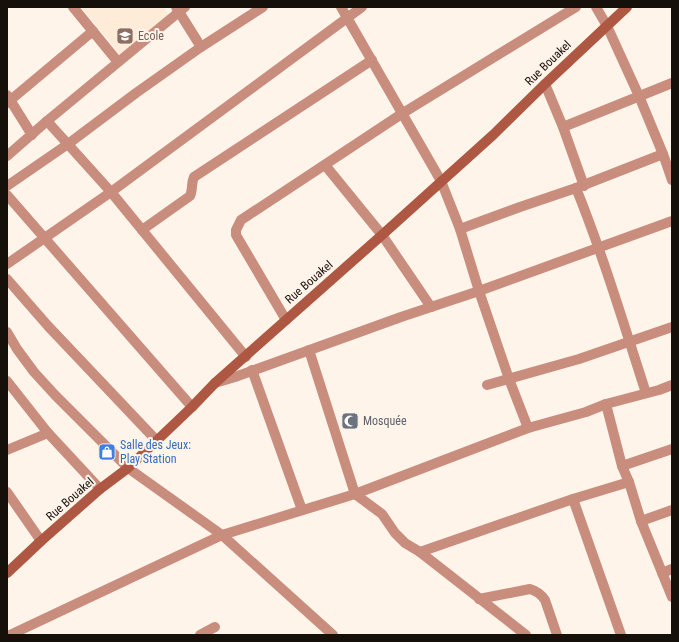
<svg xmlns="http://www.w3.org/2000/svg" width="679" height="642" font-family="'Roboto Condensed',sans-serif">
<rect width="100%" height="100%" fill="#fff4e9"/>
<path fill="#feebd8" d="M81,7H163L170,17L120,54Z"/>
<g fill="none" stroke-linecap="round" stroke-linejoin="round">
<g stroke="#c98d7e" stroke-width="10">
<path d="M73,7L118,62"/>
<path d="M176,7L201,47"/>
<path d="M341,7L441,181L460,229L479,291L509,379L528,428"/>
<path d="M596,7L607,26L639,96L663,154L672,180"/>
<path d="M545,84L563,127L584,186"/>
<path d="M7,95L32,135"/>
<path d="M7,103L93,31"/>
<path d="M47,121L111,192L246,357"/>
<path d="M563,127L672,83"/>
<path d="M7,156L47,121L185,7"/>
<path d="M325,165L382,235L431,307"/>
<path d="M7,186L68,144L136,93L201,47L263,7"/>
<path d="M576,188C603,255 624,325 646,393"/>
<path d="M7,195L192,407"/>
<path d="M460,229L520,207L576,188L663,154"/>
<path d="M142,230L190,196C193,190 191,183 194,177L372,60"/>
<path d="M7,264L111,192L362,7"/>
<path d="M7,279L48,326L157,441"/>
<path d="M286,320L236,235V230L241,220L403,113L576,7"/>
<path d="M7,332L17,349L34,372L55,395L128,468L222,535L333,635"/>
<path d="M309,350L355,494L382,514L395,533L405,543L420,552L526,635"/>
<path d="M252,370L302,510"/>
<path d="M7,381L48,433L100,489"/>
<path d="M215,383L235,377L401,317L479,291L672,221"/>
<path d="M487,385L579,359L672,327"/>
<path d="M606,404L622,466L629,482L641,521L672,597"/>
<path d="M7,450L48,433"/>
<path d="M622,466L672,449"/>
<path d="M7,492L41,541"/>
<path d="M573,499L621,635"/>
<path d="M641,521L672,510"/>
<path d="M420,552L573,499L629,482"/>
<path d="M662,573L672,569"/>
<path d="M479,599L530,589C537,591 541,594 545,600L557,635"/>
<path d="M10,635L222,535L355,494L528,428L586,412L606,404L659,390L672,385"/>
<path d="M200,635L215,627"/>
</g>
<path stroke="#ae5843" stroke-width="10" d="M7,573L41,541L100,489L128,468L192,407L215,383L382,235L493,135L545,84L627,7"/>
</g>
<defs>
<g id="school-square" transform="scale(0.9)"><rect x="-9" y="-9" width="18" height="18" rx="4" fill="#8d6e63" stroke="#fff4e9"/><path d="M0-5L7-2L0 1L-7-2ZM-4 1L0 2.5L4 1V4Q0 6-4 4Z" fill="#fff"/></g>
<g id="mosque-square" transform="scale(0.9)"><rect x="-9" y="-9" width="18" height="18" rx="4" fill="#6b7280" stroke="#fff4e9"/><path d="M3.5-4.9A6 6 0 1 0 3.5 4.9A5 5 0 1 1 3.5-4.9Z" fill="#fff"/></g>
<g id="shop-square" transform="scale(0.9)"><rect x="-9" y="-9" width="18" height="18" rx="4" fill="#3f7fe0" stroke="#fff4e9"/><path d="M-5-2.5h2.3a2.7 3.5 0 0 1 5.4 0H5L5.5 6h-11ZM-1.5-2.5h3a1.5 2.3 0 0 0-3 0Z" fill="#fff"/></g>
</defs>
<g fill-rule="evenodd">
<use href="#school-square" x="125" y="36"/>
<use href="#mosque-square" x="350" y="421"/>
<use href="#shop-square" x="107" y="452"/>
</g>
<g text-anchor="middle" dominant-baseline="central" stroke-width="4" stroke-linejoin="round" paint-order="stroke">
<g font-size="12" fill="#785e54" stroke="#fff4e9" text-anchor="start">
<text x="138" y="36">Ecole</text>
</g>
<g font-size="12" fill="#16100a" stroke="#fff4e9">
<text transform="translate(548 63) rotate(-44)">Rue Bouakel</text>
<text transform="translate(309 282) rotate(-41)">Rue Bouakel</text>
<text transform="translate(70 499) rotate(-41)">Rue Bouakel</text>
</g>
<g font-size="12" fill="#5b616d" stroke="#fff4e9" text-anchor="start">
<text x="363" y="421">Mosquée</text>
</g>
<g font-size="12" fill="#366cbe" stroke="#fff4e9" text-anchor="start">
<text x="120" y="445">Salle des Jeux:<tspan x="120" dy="14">Play Station</tspan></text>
</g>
</g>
<rect width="679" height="642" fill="none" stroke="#16100a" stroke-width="16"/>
</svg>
